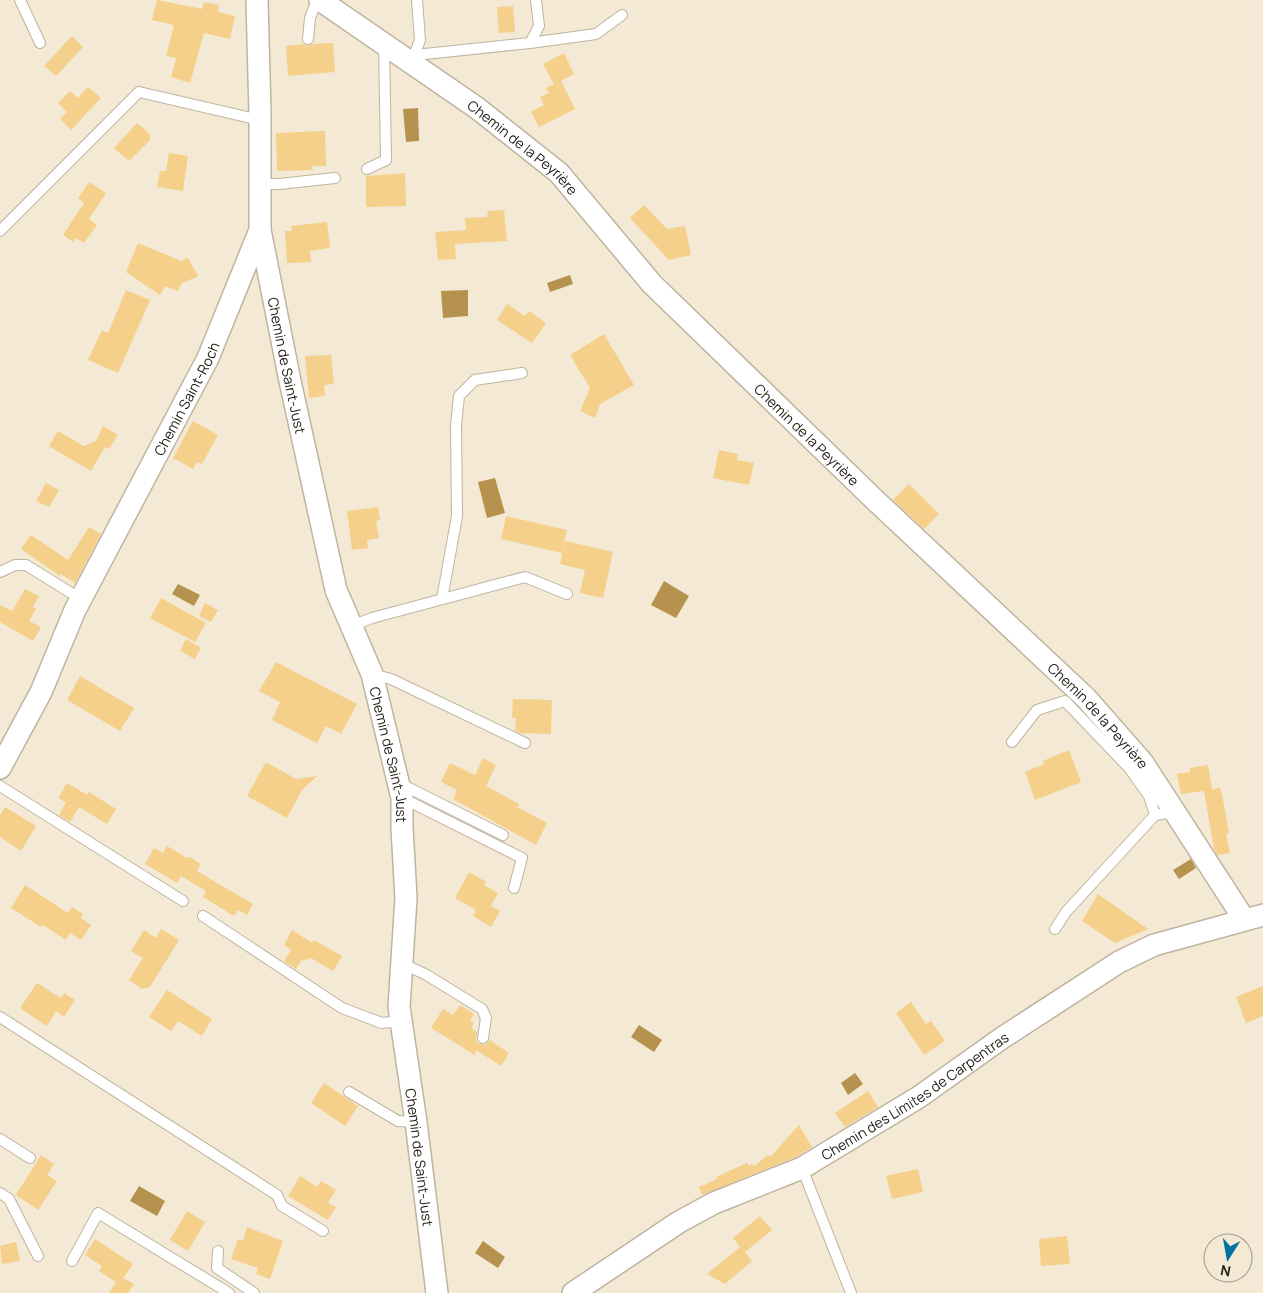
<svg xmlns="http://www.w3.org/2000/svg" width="1263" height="1293" font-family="Manrope,sans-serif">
<rect width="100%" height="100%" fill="#f4e9d4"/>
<g fill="#b5934e">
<path d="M418,108L419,141L406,142L403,109Z"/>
<path d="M570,275L573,284L550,292L547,283Z"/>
<path d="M468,290V316L443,318L441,291Z"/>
<path d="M495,478L505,513L487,518L478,482Z"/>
<path d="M664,581L689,596L676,618L651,605Z"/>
<path d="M178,584L200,595L194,606L172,594Z"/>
<path d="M1191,859L1196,868L1179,879L1173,870Z"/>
<path d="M639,1025L662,1040L654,1052L631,1037Z"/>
<path d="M855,1073L863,1084L848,1095L841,1083Z"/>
<path d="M139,1186L165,1201L157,1216L130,1201Z"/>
<path d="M483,1241L505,1257L498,1268L475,1253Z"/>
</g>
<g fill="#f4d08a">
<path d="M157,0L202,9L204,2L219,5L218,12L235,16L230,39L204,33L190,83L171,77L176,58L166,56L174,25L152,20Z"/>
<path d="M513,6L515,32L499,33L497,7Z"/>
<path d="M72,36L83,47L56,76L44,66Z"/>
<path d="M333,43L335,72L288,76L286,46L304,44L308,46L313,44Z"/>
<path d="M564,53L574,74L561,81L575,109L539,127L531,112L544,105L540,97L549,93L546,88L554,84L543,64Z"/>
<path d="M88,87L101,98L71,130L60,119L67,112L58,103L70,91L78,98Z"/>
<path d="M137,123L150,134V140L129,161L114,148Z"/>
<path d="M325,131L326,166H312L313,170L277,171L276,133Z"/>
<path d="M169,153L188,156L183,191L157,187L160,171H166Z"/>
<path d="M405,173L406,206L366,207V176Z"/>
<path d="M89,182L106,193L89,219L97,225L84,243L76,238L73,242L63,235L84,203L78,198Z"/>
<path d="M644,205L667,229L685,226L691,255L669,260L630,218Z"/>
<path d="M504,210L507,241L455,244L456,259L438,260L435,232L466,230L465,218L487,217L488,211Z"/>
<path d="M327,222L330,248L310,251L311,262L287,263L285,231H292L291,226Z"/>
<path d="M138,243L181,261L188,258L198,276L181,284L178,291L165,286L160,295L126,272Z"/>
<path d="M126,290L150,300L118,373L88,360L102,330L108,333Z"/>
<path d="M507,304L525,316L529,311L546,323L532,343L497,320Z"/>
<path d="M604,334L634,385L600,404L595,418L580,411L590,388L570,355Z"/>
<path d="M331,355L334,384L324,385L325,396L309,398L305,356Z"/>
<path d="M193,421L218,435L202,464L197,462L193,469L173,458Z"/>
<path d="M103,426L118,435L109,449L105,447L91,471L49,446L58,431L84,446L96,441Z"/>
<path d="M719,450L738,454L737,460L754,463L749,485L713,478Z"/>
<path d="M46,483L59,490L49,507L36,501Z"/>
<path d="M909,484L939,514L924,529L893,500Z"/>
<path d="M378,507L380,520L376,521L379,538L367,540L368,548L352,550L347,511Z"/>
<path d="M506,516L567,530L562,553L501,539Z"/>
<path d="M89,527L101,534L75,583L61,574L60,576L21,549L31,535L68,560Z"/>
<path d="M565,541L613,552L603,598L580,593L585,570L560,564Z"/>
<path d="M25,589L39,596L33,607L36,609L29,621L41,627L33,641L0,622V605L12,611Z"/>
<path d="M161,598L206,623L195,642L150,618Z"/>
<path d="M205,603L218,610L211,622L199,616Z"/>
<path d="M186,639L201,648L195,659L180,651Z"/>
<path d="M276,662L357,704L341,734L326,726L317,743L272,720L280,702L259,691Z"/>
<path d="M80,676L134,708L120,731L67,700Z"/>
<path d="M513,699L552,700L551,734L519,733L515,731L516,718H512Z"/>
<path d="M1069,750L1081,782L1035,800L1025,772L1044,764L1043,761Z"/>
<path d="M483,758L496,765L486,786L519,804L517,807L547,823L536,845L453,799L457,790L441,782L450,763L475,775Z"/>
<path d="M266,762L296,779L317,776L302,790L287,818L247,796Z"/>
<path d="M1208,765L1212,789L1220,788L1223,800L1229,833L1226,834L1230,853L1217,855L1214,849L1204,791L1181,794L1177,774L1190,772V768Z"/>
<path d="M67,783L87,795L89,792L116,809L107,824L79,807L70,822L59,815L66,802L58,798Z"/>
<path d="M5,807L36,826L21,851L0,837V815Z"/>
<path d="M167,846L187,858L190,857L201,864L197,871L253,904L247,915L238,910L234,916L203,897L206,891L181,876L177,883L145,864L154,848L163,853Z"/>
<path d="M469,872L486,882L484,885L498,893L491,906L500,911L491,927L473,916L476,910L455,898Z"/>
<path d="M25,885L68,913L72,907L83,914L81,918L91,925L81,940L70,933L66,940L43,925L41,927L11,908Z"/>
<path d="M1098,894L1148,929L1115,943L1082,921Z"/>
<path d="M161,929L179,940L150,987L142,989L129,980L143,958L131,951L144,930L156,938Z"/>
<path d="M292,930L312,943L314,940L342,956L333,971L311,958L301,961L296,969L284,961L291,950L284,945Z"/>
<path d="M37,983L61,998L64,993L75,1000L64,1017L56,1011L47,1026L20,1008Z"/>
<path d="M1263,986V1016L1246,1023L1236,997Z"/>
<path d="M167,990L212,1019L202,1036L178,1021L171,1031L149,1017Z"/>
<path d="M911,1002L926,1024L931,1021L945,1041L924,1055L896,1013Z"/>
<path d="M460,1005L474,1014L470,1021L474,1023L471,1028L477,1032L476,1040L478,1043L485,1045L490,1040L509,1053L501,1066L476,1050L475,1055L431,1028L443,1009L453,1015Z"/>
<path d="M324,1083L358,1106L345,1126L311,1103Z"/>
<path d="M868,1091L878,1107L845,1127L835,1113Z"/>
<path d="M799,1125L812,1147L796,1157L702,1195L699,1187L717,1179L716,1177L747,1163L749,1166L752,1164L754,1166L768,1155L770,1157Z"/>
<path d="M41,1155L54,1164L47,1175L57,1181L38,1210L16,1195Z"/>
<path d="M918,1169L923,1192L892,1199L886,1176Z"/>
<path d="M300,1176L317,1187L321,1181L336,1190L328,1203L336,1207L328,1220L288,1196Z"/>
<path d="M187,1211L205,1222L188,1251L170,1240Z"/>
<path d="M760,1216L772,1230L745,1252L752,1261L725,1284L707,1274L740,1247L733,1238Z"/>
<path d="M247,1227L283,1241L270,1279L256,1274L258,1268L231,1259L238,1239L243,1241Z"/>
<path d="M1067,1236L1070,1264L1041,1266L1039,1239Z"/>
<path d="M95,1239L133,1264L123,1278L134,1284L128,1293H109L116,1282L99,1271L102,1266L85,1255Z"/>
<path d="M16,1242L20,1261L2,1264L0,1246Z"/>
</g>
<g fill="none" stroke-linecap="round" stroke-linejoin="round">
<g stroke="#bfb49f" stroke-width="12">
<g id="lane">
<path d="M20,0L40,43"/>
<path d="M308,39L310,18L317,0"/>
<path d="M530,43L596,34L622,15"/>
<path d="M406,56L530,43L539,26L536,0"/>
<path d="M414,56L420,40L417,0"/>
<path d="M367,169L386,160L384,44"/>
<path d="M260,184H279L335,178"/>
<path d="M0,231L139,92L260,120"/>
<path d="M0,572L15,565H26L81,599"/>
<path d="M442,599L457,516L456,425L459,396L475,380L522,373"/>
<path d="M352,626L372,618L525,577L567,594"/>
<path d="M372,674L391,679L525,743"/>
<path d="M1012,742L1037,710L1065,701L1130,769L1149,796L1155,815"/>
<path d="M399,783L503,835"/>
<path d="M0,786L183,901"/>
<path d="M402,798L522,858L514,888"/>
<path d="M203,916L342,1008L382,1023L401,1021"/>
<path d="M1055,929L1066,912L1155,815L1175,812"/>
<path d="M401,963L425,974L482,1009L486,1018L483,1038"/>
<path d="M0,1017L277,1195L282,1206L323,1231"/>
<path d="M349,1092L398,1121L416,1122"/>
<path d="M0,1139L30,1158"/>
<path d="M802,1168L851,1293"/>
<path d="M0,1193L9,1199L38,1256"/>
<path d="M218,1251L217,1268L254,1293"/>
<path d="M72,1261L98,1213L229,1293"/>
</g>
</g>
<g stroke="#bfb49f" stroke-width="24">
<g id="street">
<path id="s1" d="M320,0L477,108L559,173L652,284L876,501L1086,698L1143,763L1244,919"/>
<path id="s2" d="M260,230L290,381L336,590L372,674L402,798V828L406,898L399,1007L416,1122L437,1293"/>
<path id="s3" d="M0,768L41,692L75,610L208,358L260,230V114L257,0"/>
<path id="s4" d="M573,1293L679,1222L714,1203L802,1168L919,1097L1002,1038L1119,962L1154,945L1263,915"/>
</g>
</g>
<use href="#lane" stroke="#fff" stroke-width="10"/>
<use href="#street" stroke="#fff" stroke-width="21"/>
</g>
<g text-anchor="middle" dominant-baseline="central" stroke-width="4" stroke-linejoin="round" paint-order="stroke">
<g font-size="14" fill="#242018" stroke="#f4e9d4">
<text stroke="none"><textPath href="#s1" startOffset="251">Chemin de la Peyrière</textPath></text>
<text stroke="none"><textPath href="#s2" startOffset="138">Chemin de Saint-Just</textPath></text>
<text stroke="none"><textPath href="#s3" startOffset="414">Chemin Saint-Roch</textPath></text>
<text stroke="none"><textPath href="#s1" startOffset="656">Chemin de la Peyrière</textPath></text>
<text stroke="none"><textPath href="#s1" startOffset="1061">Chemin de la Peyrière</textPath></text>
<text stroke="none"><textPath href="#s2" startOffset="542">Chemin de Saint-Just</textPath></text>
<text stroke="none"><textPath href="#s4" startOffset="396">Chemin des Limites de Carpentras</textPath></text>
<text stroke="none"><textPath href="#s2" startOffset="948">Chemin de Saint-Just</textPath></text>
</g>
</g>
<g transform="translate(1228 1258) rotate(191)"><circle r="24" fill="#f4e9d4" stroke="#a19989"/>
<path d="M0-4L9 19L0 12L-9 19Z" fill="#02739e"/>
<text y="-8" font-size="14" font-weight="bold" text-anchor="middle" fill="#242018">N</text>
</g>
</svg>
